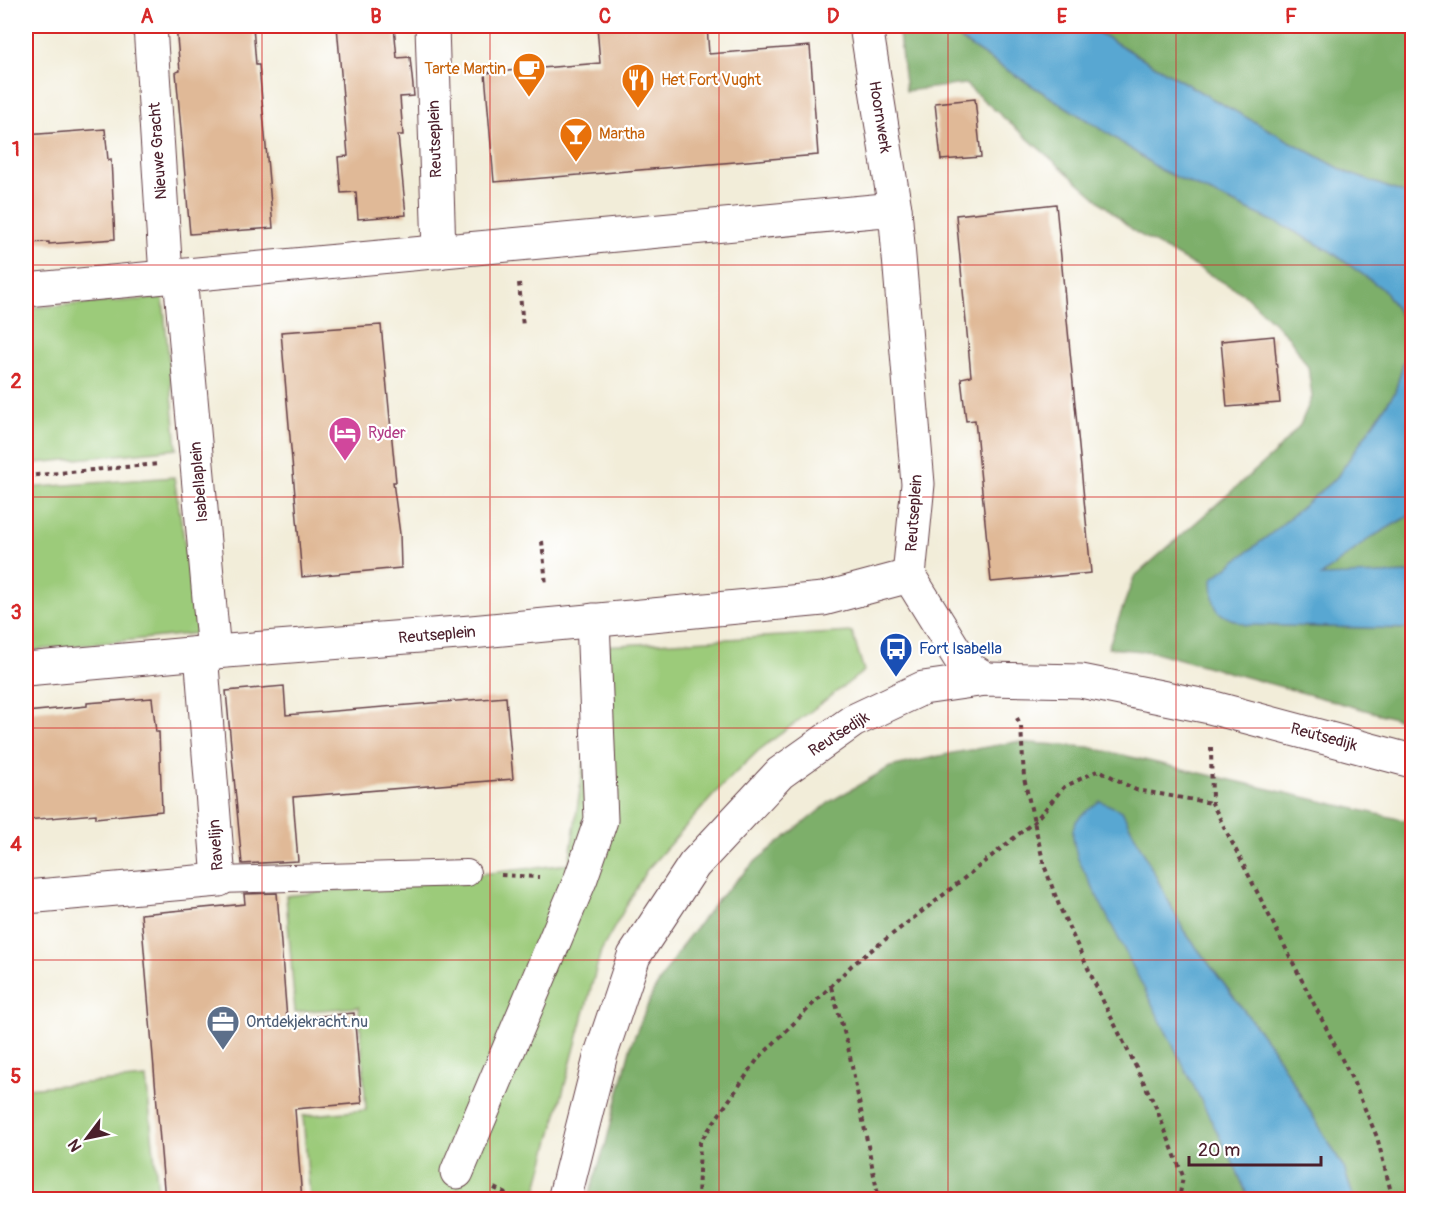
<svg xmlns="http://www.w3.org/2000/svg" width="1438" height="1225" font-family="Pangolin,sans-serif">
<rect width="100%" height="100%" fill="#fff"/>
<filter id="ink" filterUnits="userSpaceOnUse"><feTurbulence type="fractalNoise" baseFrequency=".0167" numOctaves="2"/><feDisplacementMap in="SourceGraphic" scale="12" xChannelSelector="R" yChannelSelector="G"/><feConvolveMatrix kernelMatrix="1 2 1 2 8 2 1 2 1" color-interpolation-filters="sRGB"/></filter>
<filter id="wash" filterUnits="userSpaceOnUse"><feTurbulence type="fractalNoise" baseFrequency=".008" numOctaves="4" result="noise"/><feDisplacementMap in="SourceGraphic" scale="24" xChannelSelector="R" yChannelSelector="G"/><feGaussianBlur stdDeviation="1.35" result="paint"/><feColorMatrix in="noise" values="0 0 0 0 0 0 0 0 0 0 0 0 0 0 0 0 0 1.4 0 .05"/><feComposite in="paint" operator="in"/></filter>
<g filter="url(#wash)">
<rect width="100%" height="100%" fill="#f2edd9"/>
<g fill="#9ccb7a" stroke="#737552" stroke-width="1.5">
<path d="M163,298L177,449L26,464V308Z"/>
<path d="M174,477L199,633L26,651V488Z"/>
<path d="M852,632L864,671L758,751L719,789L646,871L601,951L534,1199H310L303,1116L366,1110L359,1007L295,1012L286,896L569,864L601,646Z"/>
<path d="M146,1078L159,1199H26V1088Z"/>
</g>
<g fill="#7daf6a" stroke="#64674a" stroke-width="1.5">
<path d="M898,26H956L961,40L996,63L1109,134L1161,170L1288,228L1330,251L1384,290L1404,321L1408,346L1395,392L1337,477L1272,533L1212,579L1246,625L1412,629V723L1155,652L1108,648L1134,577L1275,453L1300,425L1312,397L1308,367L1289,337L1244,294L1135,232L965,84L906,91Z"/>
<path d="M1087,26H1394L1412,35V196L1348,173L1209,97Z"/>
<path d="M1412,514V573L1320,577L1370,538Z"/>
<path d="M1015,742L1088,747L1412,822V1199H1354L1344,1168L1273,1049L1184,931L1122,811L1236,1169L1249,1199L587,1200L606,1143L631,1045L653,992L683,944L719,898L757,860L831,801L890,767L953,753Z"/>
</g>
<g fill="#58a7d2" stroke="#51637e" stroke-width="1.5">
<path d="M956,26H1087L1209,97L1348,173L1412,196V514L1370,538L1321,576L1412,573V629L1246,625C1215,613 1213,613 1212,579L1272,533L1337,477L1395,392L1408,346L1404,321L1384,290L1330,251L1288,228L1161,170L1109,134L996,63L961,40Z"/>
<path d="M1100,801L1122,811L1184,931L1273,1049L1344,1168L1354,1199H1249L1236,1169L1078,859C1068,824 1071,822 1100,801Z"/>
</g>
<g id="blocks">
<g fill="#e0b997">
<path d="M176,26H253L256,65H259L273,228L190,234L176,72L180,71Z"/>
<path d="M337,26H394L397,58L410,57L414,96L400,97L403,135H398L406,215L358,219L356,192L341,193L338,157L348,156Z"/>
<path d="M597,26H707L709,54L810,46L818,155L494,182L485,73L600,63Z"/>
<path d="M975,99L981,157L941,160L935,103Z"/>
<path d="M105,129L108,160L111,159L115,239L49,244V242L26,243V135Z"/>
<path d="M1056,204L1091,573L991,582L975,420L966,421L961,378L971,376L956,215Z"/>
<path d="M381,325L396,482H393L400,534L401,568L302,577L281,332Z"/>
<path d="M1274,336L1280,403L1227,407L1221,341Z"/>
<path d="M284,686L286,715L506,697L513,779L293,797L298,861L242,864L226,691Z"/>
<path d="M152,698L156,732H159L162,811L96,818V814L26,820V712L87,706V703Z"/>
<path d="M277,893L287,1019L354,1013L362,1103L295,1109L302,1200H165L141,914L245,904L244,894Z"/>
</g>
</g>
</g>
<g filter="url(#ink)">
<use href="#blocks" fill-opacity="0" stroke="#633e45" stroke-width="1.5"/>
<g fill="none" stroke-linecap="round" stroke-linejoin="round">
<g stroke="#633e45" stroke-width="28">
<path id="service" d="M219,880L467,873"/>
</g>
<g stroke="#633e45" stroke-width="35">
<g id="minor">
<path d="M150,26L166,276"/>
<path d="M432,26L439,252"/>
<path d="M866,26L895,209"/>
<path d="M180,276L214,653"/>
<path d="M26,290L895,209L918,484L909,576"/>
<path d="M909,576L964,665L986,679"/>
<path d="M26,669L201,653L471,632L823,599L909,576"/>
<path d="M26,897L219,880L201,653"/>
<path d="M457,1172L581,878L601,820L593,620"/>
<path d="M564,1200L601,1054L634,956L694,865L780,773L853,721L923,688L986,679L1081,681L1210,707L1412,761"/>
</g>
</g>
<g stroke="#633e45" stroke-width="4" stroke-dasharray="4.5 4.5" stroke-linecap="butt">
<path d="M519,283L523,327"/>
<path d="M26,476L159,464"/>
<path d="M542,541L546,585"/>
<path d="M1017,718L1021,726L1024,778L1044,865L1060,908L1104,1003L1155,1105L1183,1176L1179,1200"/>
<path d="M1211,747L1212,803L1353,1081L1377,1137L1393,1200"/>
<path d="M501,875L539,877"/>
<path d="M831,987L847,1042L879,1200"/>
<path d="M494,1188L519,1200"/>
<path d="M698,1200L700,1142L757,1060L852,965L937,900L1035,821L1064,787L1099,770L1136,790L1212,803"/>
</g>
<use href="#service" stroke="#fff" stroke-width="26"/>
<use href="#minor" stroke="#fff" stroke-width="33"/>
</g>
</g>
<path fill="none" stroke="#d62828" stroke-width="1.5" stroke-opacity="0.55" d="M262,26V1200M490,26V1200M719,26V1200M948,26V1200M1176,26V1200M26,265H1412M26,497H1412M26,728H1412M26,960H1412"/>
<defs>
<g id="cafe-pin" transform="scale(1.725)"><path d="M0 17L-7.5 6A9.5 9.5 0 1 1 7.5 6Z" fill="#e8710a" stroke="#fff"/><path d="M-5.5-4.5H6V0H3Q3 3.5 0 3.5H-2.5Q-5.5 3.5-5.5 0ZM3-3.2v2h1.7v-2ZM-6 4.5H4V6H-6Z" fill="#fff"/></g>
<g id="restaurant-pin" transform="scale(1.725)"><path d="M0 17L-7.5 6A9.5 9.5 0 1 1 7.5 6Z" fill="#e8710a" stroke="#fff"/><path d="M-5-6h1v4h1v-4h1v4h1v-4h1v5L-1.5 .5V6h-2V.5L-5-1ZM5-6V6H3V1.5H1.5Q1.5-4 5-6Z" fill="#fff"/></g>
<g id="bar-pin" transform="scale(1.725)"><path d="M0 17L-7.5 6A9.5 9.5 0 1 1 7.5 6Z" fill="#e8710a" stroke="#fff"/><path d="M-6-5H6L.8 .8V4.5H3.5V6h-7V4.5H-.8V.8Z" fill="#fff"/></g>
<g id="hotel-pin" transform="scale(1.725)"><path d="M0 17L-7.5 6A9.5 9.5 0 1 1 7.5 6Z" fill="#d1479c" stroke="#fff"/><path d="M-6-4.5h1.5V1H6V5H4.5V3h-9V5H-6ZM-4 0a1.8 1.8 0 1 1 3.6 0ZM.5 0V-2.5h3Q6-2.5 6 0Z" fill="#fff"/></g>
<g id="bus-pin" transform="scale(1.725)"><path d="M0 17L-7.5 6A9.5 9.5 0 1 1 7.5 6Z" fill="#1a4fb4" stroke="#fff"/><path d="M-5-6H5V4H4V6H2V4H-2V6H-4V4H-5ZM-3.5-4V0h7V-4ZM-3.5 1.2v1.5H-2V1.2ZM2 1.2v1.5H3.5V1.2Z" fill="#fff"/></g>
<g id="office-pin" transform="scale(1.725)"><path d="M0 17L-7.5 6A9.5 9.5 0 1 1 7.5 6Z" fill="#5c6f8a" stroke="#fff"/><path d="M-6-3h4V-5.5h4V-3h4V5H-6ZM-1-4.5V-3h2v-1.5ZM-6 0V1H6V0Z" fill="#fff"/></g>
</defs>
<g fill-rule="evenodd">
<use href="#cafe-pin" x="529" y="69"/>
<use href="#restaurant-pin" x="638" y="80"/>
<use href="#bar-pin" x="576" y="134"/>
<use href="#hotel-pin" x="345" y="433"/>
<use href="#bus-pin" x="896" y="649"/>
<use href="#office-pin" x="223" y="1022"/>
</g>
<g text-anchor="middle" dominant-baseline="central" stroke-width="4.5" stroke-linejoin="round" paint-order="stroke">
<g font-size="16" fill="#c56008" stroke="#fff" text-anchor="start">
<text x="506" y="69" text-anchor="end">Tarte Martin</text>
<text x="661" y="80">Het Fort Vught</text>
<text x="599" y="134">Martha</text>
</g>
<g font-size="16" fill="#4a1f2b" stroke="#fff">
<text transform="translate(880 117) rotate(81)">Hoornwerk</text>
<text transform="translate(435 139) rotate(-92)">Reutseplein</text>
<text transform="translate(158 151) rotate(-94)">Nieuwe Gracht</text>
<text transform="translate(199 482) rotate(-95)">Isabellaplein</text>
<text transform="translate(914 513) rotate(-86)">Reutseplein</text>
<text transform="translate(437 635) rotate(-5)">Reutseplein</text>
<text transform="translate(839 734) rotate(-33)">Reutsedijk</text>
<text transform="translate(1324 737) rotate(15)">Reutsedijk</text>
<text transform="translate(216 845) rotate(-94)">Ravelijn</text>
</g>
<g font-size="16" fill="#b23c85" stroke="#fff" text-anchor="start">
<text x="368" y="433">Ryder</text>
</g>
<g font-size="16" fill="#164399" stroke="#fff" text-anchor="start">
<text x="919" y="649">Fort Isabella</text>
</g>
<g font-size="16" fill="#4e5e75" stroke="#fff" text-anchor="start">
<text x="246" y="1022">Ontdekjekracht.nu</text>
</g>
</g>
<rect width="1438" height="1225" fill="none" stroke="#fff" stroke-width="66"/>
<g transform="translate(87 1138) rotate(238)" stroke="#ffffff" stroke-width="4.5" paint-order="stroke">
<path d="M0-4.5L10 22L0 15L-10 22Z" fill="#4a1f2b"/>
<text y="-9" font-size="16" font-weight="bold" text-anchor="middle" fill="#4a1f2b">N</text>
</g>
<path d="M1189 1156v9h132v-9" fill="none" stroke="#4a1f2b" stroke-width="3"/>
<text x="1198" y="1156" font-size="18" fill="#4a1f2b" stroke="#ffffff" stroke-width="4.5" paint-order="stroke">20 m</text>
<rect x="33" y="33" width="1372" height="1159" fill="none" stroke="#d62828" stroke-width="2"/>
<g font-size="20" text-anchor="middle" font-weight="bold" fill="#d62828">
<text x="147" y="23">A</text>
<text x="376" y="23">B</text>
<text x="605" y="23">C</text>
<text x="833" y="23">D</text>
<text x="1062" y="23">E</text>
<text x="1291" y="23">F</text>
<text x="16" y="156">1</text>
<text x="16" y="388">2</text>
<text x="16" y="619">3</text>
<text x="16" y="851">4</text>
<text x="16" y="1083">5</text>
</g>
</svg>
